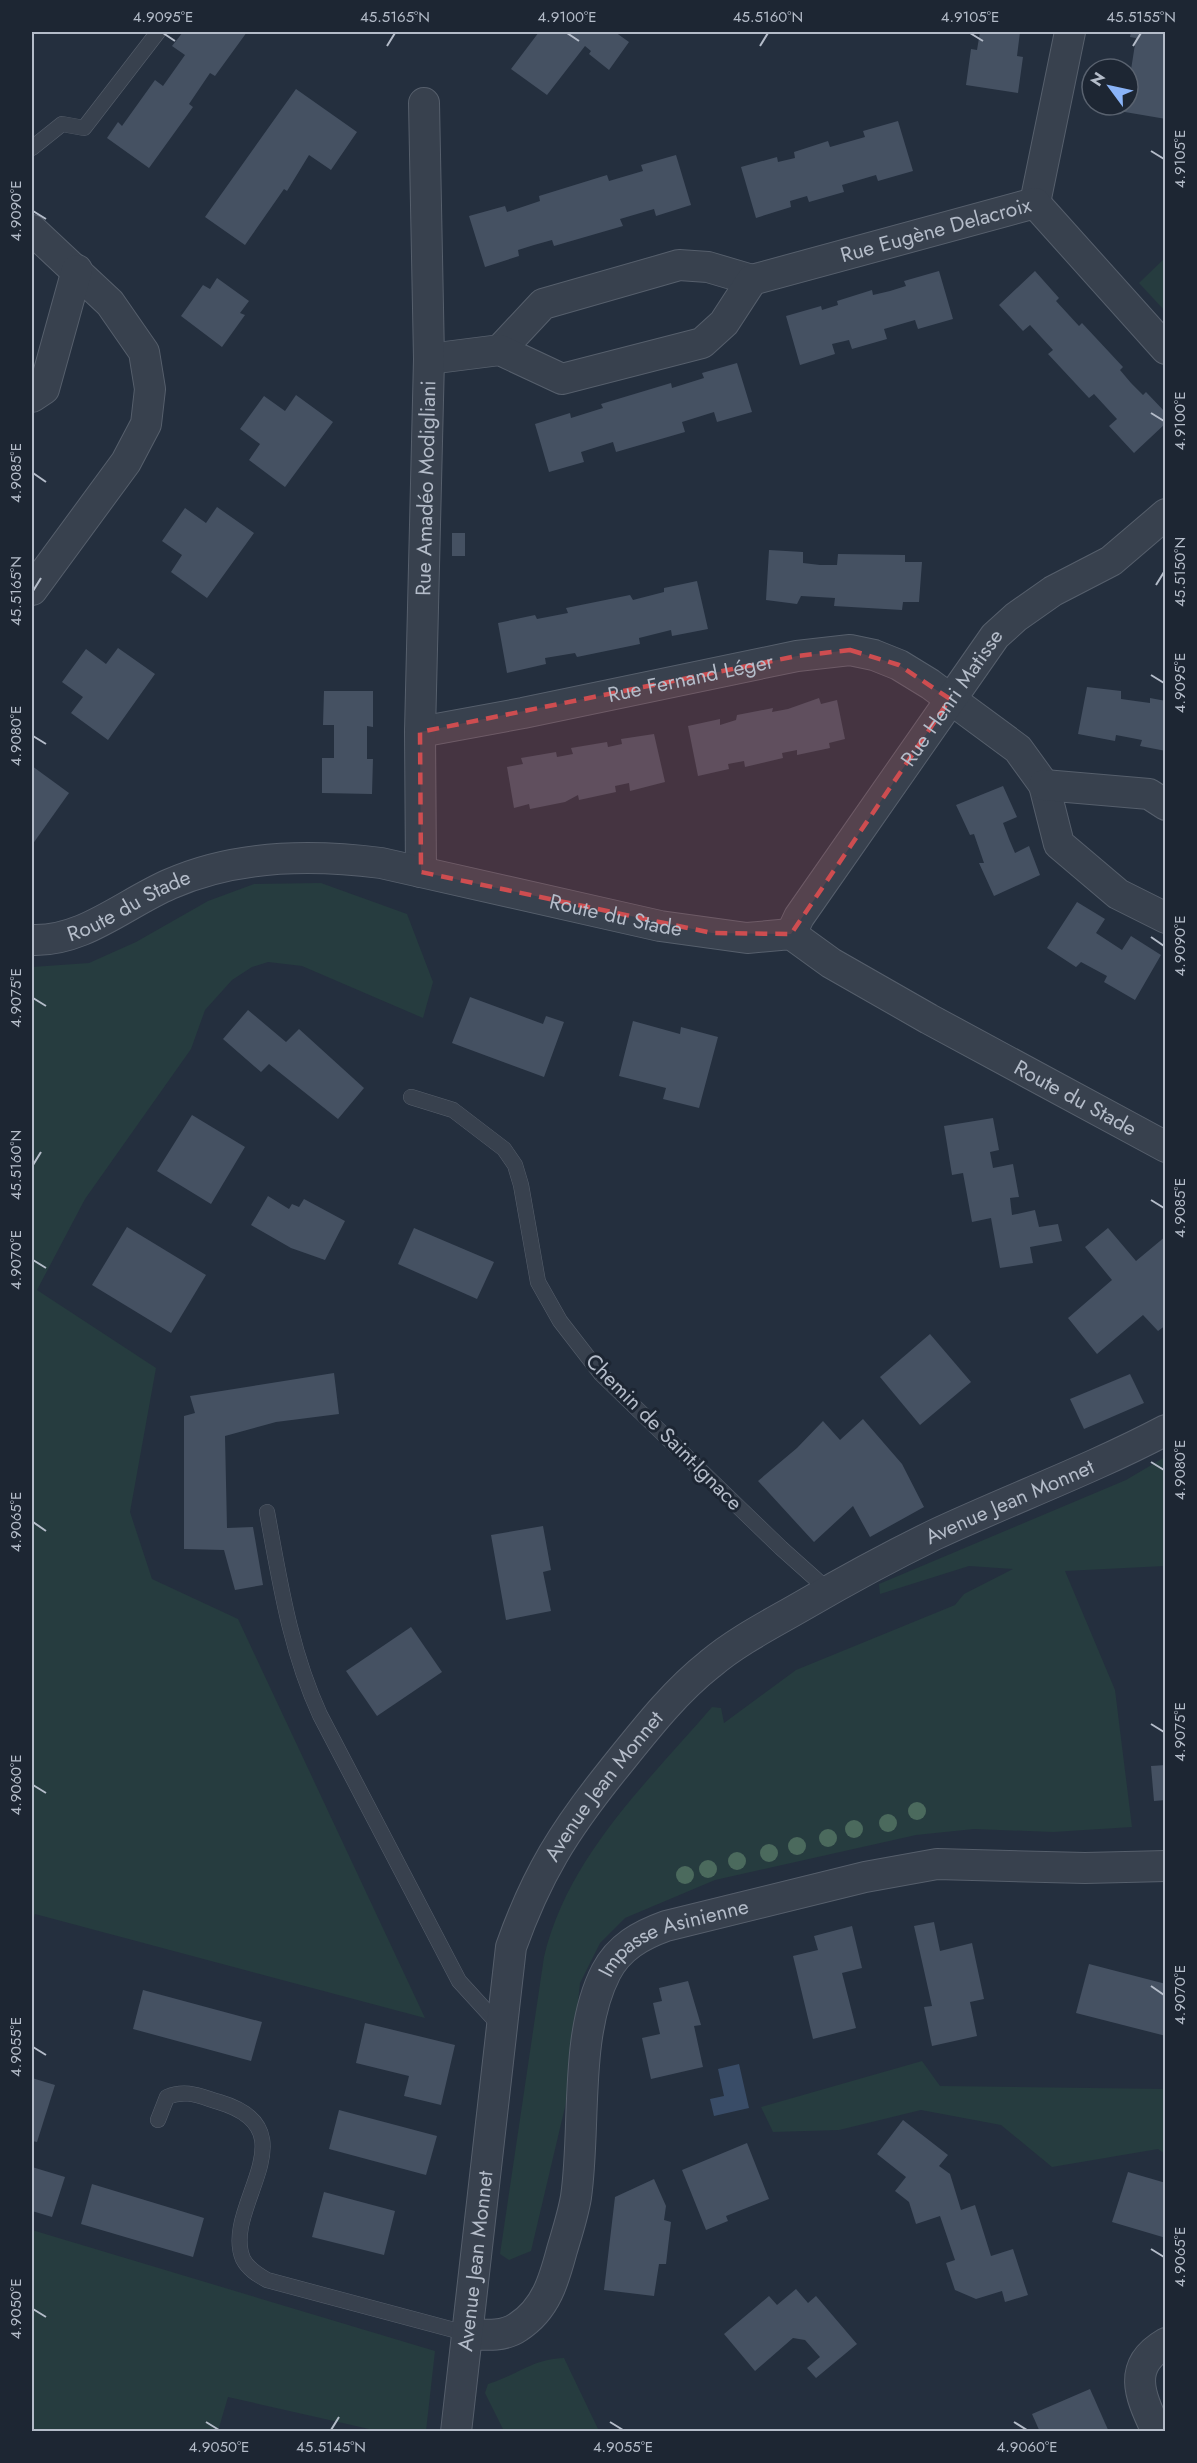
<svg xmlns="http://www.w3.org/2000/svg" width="1197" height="2463" font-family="Jost,sans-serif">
<rect width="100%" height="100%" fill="#242f3e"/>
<g fill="#263c3f">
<path d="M1165,258V311L1139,283Z"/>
<path d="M321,883L407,914L433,982L423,1018L302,966L268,962L252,967L232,980L205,1010L191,1049L85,1199L37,1290L156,1368L130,1512L152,1579L238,1619L425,2018L35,1914L32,1924V967L89,963L136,942L208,901L254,884Z"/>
<path d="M1165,1457V1566L1065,1571L1115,1690L1132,1827L1053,1832L974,1829L916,1835L715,1880L625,1918L600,1943L580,1983L569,2090L531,2251L509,2260L500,2254L544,1957C568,1856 647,1783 712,1707L721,1708L724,1723L796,1670L955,1605L964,1594L1013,1569L969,1566L880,1594L879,1584L1126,1480Z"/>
<path d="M922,2061L940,2086L1165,2089V2154L1158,2149L1052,2167L1001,2125L921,2110L839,2130L773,2132L761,2107Z"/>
<path d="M32,2230L435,2351L426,2431H378L228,2397L218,2431H32Z"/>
<path d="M564,2358L599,2431H504L485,2393L488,2384C518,2375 532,2359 564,2358Z"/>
</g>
<path fill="#394c67" d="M739,2064L749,2108L714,2116L710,2099L724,2096L718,2069Z"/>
<g fill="#455162">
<path d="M183,32L188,34L190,32H247L215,76L210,73L189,104L193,107L149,168L107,138L118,122L122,126L155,80L163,86L185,55L172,46Z"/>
<path d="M539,32H615L629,42L609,70L589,54L591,51L585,46L547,95L511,69Z"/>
<path d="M980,32H1020L1017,56L1023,57L1018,93L966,85L971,49L977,50Z"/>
<path d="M1131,32H1166V119L1119,111L1120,105H1128V76H1130L1136,38L1130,37Z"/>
<path d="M296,89L357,132L331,170L309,155L287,191L284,189L245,245L205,217Z"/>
<path d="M898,121L913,171L878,181L876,175L842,185L844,192L809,202L807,196L790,201L791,207L756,218L741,167L777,157L778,162L795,158L794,152L828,141L830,147L865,137L863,131Z"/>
<path d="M676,155L691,205L656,216L654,209L620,219L623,226L554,246L552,240L534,245L518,250L519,256L485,267L469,216L505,206L507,212L540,201L539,196L607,175L609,181L643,171L641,165Z"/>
<path d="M939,271L953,319L918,329L915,320L884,329L887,339L852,349L849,340L832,344L835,354L800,365L786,316L821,306L822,310L838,305L837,301L872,290L873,295L890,291L906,286L904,281Z"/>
<path d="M1035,271L1059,298L1056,301L1079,326L1082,323L1123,367L1120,370L1131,383L1143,395L1146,392L1166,413V423L1134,453L1109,426L1117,419L1094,394L1089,398L1048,354L1053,350L1030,325L1023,331L999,305Z"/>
<path d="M217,278L249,301L240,313L245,315L222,347L181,316L203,285L210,289Z"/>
<path d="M737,363L752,412L717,422L714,412L682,422L685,432L616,452L613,442L581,452L584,462L549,472L535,424L570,413L571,418L603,408L601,404L671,383L672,388L704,378L702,373Z"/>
<path d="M296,395L333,422L285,487L249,460L260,444L240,429L264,396L285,411Z"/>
<path d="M217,507L254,533L207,598L171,572L182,555L162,541L185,508L206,523Z"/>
<rect x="452" y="533" width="13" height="23"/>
<path d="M769,550L803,552V563L820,565H837L838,554L905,555V562H922L919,602H903L902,610L834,606L835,598L801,596L797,604L766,600Z"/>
<path d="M697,581L708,629L672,636L671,630L639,638L640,644L577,657L575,653L545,658L546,664L507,673L498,623L535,615L537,619L568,613L566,608L630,595L633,600L664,592V588Z"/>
<path d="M118,648L155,674L108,740L71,713L83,697L62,682L86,649L106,664Z"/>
<path d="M1087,687L1121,691V699L1150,703V698L1166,701V751L1140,746L1142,740L1116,735L1115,741L1078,734Z"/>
<path d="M324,691H373V727L367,726V759H373L372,794L322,793V758H334V725H323Z"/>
<path d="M819,698L821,704L837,700L845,739L829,743L830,748L797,755V750L782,753L783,758L745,767L744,761L728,764L729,769L698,776L688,726L720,719V725L736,720L737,715L773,708L772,712L788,709Z"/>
<path d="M654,734L665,782L630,791L629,783L615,786L616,792L579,800L578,795L565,802L530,809L529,804L514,808L507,767L523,764L521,758L556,752L557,757L573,754L571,748L607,742L608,747L622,744L621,739Z"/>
<path d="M32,766L69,793L32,845Z"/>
<path d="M1003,786L1017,817L1003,823L1009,839L1015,853L1029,846L1040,875L994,896L979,863H984L974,834L970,835L956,805Z"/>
<path d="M1077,902L1105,919L1096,933L1122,950L1131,936L1161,955L1135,1000L1104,982L1107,976L1081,962L1076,967L1047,948Z"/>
<path d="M470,997L543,1024L546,1016L564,1022L544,1077L452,1043Z"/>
<path d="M248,1010L286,1042L299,1029L364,1088L338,1119L269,1064L261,1072L223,1039Z"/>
<path d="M633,1021L680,1034L681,1027L718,1037L699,1108L663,1099L666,1088L619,1076Z"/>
<path d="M192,1115L245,1147L211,1204L157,1171Z"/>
<path d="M993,1118L999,1150L990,1152L993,1168L1013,1164L1019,1197L1010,1198L1012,1215L1035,1210L1039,1227L1058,1224L1062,1241L1030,1247L1033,1263L1000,1268L991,1218L972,1222L963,1173L952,1175L944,1126Z"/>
<path d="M268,1196L289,1209L292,1204L299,1207L304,1199L345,1221L325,1260L291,1248L251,1225Z"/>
<path d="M127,1227L206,1275L171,1333L92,1285Z"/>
<path d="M414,1228L494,1262L477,1299L398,1264Z"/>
<path d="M1108,1228L1136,1261L1166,1236V1325L1158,1331L1143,1315L1097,1354L1068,1318L1112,1280L1085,1247Z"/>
<path d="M930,1334L971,1382L920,1425L880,1377Z"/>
<path d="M334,1373L339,1414L276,1422L225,1436L227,1528L253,1527L263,1585L235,1590L224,1550L184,1549V1416L195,1413L190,1396Z"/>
<path d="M1130,1374L1144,1403L1084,1429L1070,1399Z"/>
<path d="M863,1419L902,1464L924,1507L870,1537L853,1506L814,1542L758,1481L797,1448L823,1421L840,1440Z"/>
<path d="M543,1526L551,1570L543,1572L551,1611L506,1620L491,1535Z"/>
<path d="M411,1627L442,1672L377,1716L346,1671Z"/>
<path d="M1166,1765V1800L1154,1801L1151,1766Z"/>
<path d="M934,1922L940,1951L972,1943L984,1999L970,2002L977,2036L932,2046L924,2007L932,2006L914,1926Z"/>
<path d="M852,1926L862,1968L842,1973L856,2028L813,2039L793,1956L818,1950L814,1936Z"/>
<path d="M1089,1964L1166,1984V2036L1076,2013Z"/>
<path d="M688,1981L701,2025L694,2026L703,2067L651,2079L642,2038L660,2034L653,2003L662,2001L659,1988Z"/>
<path d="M143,1990L262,2022L251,2061L133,2029Z"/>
<path d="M365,2023L455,2045L441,2105L404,2096L409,2076L356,2063Z"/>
<path d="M32,2078L55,2085L37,2142L32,2141Z"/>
<path d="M339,2110L437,2136L426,2175L329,2149Z"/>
<path d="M903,2120L948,2155L939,2166L950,2174L961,2210L975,2205L991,2256L1013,2249L1028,2295L1005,2302L1002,2291L976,2299L955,2290L946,2263L955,2260L940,2216L916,2224L909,2202L895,2191L906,2177L877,2154Z"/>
<path d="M747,2143L769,2199L726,2216L728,2221L706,2230L682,2170Z"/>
<path d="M32,2167L65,2177L52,2217L32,2211Z"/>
<path d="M1128,2172L1166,2183V2238L1112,2222Z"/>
<path d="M654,2179L666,2206L664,2220L671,2222L666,2264H659L654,2296L604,2290L615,2197Z"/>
<path d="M92,2184L204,2218L193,2257L81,2224Z"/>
<path d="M324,2192L395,2211L384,2255L312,2237Z"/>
<path d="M796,2289L808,2303L816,2296L857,2344L816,2378L807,2368L820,2357L805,2340L793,2338L755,2371L724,2334L769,2296L777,2305Z"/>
<path d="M1090,2389L1109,2432H1040L1032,2414Z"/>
</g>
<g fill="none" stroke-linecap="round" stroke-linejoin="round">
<g stroke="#565f6c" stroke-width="16">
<g id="service">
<path d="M32,148L62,124L84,128L158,32"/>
<path d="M411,1097L453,1110L504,1149L515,1165L521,1185L538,1282L560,1321L601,1374L781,1548L828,1590"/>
<path d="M267,1512C280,1582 290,1650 320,1715L459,1981L501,2027"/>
<path d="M158,2120L167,2097C186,2089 199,2096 219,2102C314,2130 221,2207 243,2259C248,2269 258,2275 267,2280L469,2334"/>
</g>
</g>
<g stroke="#565f6c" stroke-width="32">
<g id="minor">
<path d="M1035,203L1070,32"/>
<path d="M32,230L110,303L144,352L150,389L146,424L126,462L32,590"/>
<path d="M500,350L543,304L679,265L708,267L752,280"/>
<path id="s1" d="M429,359L500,350L562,379L702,343L724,323L752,280L1035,203L1166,349"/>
<path d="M32,397L44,389L77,270"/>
<path id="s2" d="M420,732L523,713L797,656L850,650L874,655L899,665L930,684L1018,749L1044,785L1059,844L1118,894L1166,918"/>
<path d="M1044,785L1149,794L1166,805"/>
<path id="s3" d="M421,872L420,732L429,359L424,103"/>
<path id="s4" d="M791,934L799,917L995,636L1016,617L1053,591L1111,561L1166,514"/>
<path id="s5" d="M32,940C83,942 124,904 170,884C235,855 311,854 381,863L660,926L747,938L791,934L831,963L929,1019L1166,1147"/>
<path id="s6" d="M469,2334C485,2335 504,2337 518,2327C546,2309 554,2280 562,2250C567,2233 573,2215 576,2197C586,2128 574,2034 606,1972C619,1947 641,1935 666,1926L865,1877L937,1864L1085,1868L1166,1866"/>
<path id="s7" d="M456,2432L511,1947C537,1874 564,1831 612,1771C642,1734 672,1694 710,1664C737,1641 771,1624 802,1606C845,1581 889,1557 934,1535C1011,1499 1090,1470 1166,1430"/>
<path d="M1157,2432C1141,2397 1125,2367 1166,2343"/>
</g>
</g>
<use href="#service" stroke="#38414e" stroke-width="15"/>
<use href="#minor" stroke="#38414e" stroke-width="30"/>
</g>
<g fill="#4b6a5d">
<circle cx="917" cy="1811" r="9"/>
<circle cx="888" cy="1823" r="9"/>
<circle cx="854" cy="1829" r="9"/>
<circle cx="828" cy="1838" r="9"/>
<circle cx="797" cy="1846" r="9"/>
<circle cx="769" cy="1853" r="9"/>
<circle cx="737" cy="1861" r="9"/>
<circle cx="708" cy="1869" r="9"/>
<circle cx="685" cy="1875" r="9"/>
</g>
<path fill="#ce4d50" fill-opacity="0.2" stroke="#ce4d50" stroke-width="4.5" stroke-dasharray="12 8" stroke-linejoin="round" d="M850,650L899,665L950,699L791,934L712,933L421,872L420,732L797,656Z"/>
<path fill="none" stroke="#b4bcc9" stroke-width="2" d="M163,33L175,41M567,33L579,41M970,33L983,41M387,46L395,33M760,46L768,33M1133,46L1141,33M1151,151L1164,159M33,211L46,219M1151,413L1164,421M33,473L46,482M1156,585L1164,572M33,591L41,578M1151,675L1164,683M33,736L46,744M1151,937L1164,946M33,998L46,1006M33,1165L41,1152M1151,1200L1164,1208M33,1260L46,1268M1151,1462L1164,1470M33,1522L46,1531M1151,1724L1164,1732M33,1785L46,1793M1151,1986L1164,1995M33,2047L46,2055M1151,2249L1164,2257M33,2309L46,2317M206,2422L219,2430M610,2422L623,2430M1014,2422L1027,2430M331,2430L339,2417"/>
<g text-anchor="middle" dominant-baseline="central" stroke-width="6" stroke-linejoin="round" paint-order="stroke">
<g font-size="21" fill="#b4bcc9" stroke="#1d2633">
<text stroke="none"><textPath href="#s1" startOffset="556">Rue Eugène Delacroix</textPath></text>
<text stroke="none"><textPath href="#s3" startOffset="384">Rue Amadéo Modigliani</textPath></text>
<text stroke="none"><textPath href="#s2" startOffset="276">Rue Fernand Léger</textPath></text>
<text stroke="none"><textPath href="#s4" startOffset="286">Rue Henri Matisse</textPath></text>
<text stroke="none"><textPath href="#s5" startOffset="104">Route du Stade</textPath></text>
<text stroke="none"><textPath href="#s5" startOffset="606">Route du Stade</textPath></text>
<text stroke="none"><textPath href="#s5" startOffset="1112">Route du Stade</textPath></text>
<text transform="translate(664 1432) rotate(45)">Chemin de Saint-Ignace</text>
<text stroke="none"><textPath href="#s7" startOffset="1179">Avenue Jean Monnet</textPath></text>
<text stroke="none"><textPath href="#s7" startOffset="675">Avenue Jean Monnet</textPath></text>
<text stroke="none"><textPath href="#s6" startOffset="504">Impasse Asinienne</textPath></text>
<text stroke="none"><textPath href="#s7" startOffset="172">Avenue Jean Monnet</textPath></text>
</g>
</g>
<rect width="1197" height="2463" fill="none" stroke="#1d2633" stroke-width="66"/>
<g transform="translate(1110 87) rotate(303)"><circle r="28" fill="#1d2633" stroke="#59626f" stroke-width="1.5"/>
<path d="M0-4.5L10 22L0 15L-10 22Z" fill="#8ab4f8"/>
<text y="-9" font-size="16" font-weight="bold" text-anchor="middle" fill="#b4bcc9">N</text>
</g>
<rect x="33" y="33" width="1131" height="2397" fill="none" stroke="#b4bcc9" stroke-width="2"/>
<g font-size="15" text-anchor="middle" fill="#b4bcc9">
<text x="163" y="22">4.9095°E</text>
<text x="395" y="22">45.5165°N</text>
<text x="567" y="22">4.9100°E</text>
<text x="768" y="22">45.5160°N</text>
<text x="970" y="22">4.9105°E</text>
<text x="1141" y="22">45.5155°N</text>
<text transform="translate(1180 159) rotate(-90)" y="5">4.9105°E</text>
<text transform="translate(16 211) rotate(-90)" y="5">4.9090°E</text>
<text transform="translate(1180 421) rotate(-90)" y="5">4.9100°E</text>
<text transform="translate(16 473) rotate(-90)" y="5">4.9085°E</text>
<text transform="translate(1180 572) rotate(-90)" y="5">45.5150°N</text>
<text transform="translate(16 591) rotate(-90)" y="5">45.5165°N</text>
<text transform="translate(1180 683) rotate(-90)" y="5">4.9095°E</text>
<text transform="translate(16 736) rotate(-90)" y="5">4.9080°E</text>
<text transform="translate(1180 946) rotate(-90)" y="5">4.9090°E</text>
<text transform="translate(16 998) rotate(-90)" y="5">4.9075°E</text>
<text transform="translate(16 1165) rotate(-90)" y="5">45.5160°N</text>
<text transform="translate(1180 1208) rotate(-90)" y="5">4.9085°E</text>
<text transform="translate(16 1260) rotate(-90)" y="5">4.9070°E</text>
<text transform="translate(1180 1470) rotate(-90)" y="5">4.9080°E</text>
<text transform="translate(16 1522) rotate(-90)" y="5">4.9065°E</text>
<text transform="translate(1180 1732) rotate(-90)" y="5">4.9075°E</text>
<text transform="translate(16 1785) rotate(-90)" y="5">4.9060°E</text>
<text transform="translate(1180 1995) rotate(-90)" y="5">4.9070°E</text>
<text transform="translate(16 2047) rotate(-90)" y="5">4.9055°E</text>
<text transform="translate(1180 2257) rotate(-90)" y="5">4.9065°E</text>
<text transform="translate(16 2309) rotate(-90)" y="5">4.9050°E</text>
<text x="219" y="2452">4.9050°E</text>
<text x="331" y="2452">45.5145°N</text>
<text x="623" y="2452">4.9055°E</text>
<text x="1027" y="2452">4.9060°E</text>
</g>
</svg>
